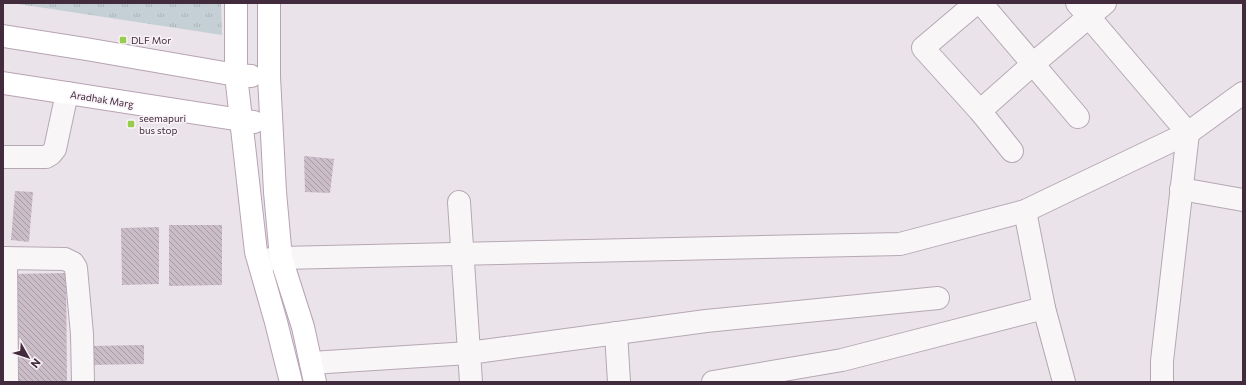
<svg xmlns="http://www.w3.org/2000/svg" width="1246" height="385" font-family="Commissioner,sans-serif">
<defs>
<pattern id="park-tufts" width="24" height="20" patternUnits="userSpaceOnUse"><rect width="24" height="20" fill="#c4d0d5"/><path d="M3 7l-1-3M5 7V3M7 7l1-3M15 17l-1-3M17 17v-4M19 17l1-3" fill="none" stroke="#aab3b8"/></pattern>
<pattern id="building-back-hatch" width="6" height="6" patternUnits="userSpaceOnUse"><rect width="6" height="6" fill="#cbbdc8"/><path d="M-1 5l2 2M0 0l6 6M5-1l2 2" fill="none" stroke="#a69aa4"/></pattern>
</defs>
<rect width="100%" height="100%" fill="#ebe3ea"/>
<path fill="url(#park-tufts)" d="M12,3H221L222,35Z"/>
<g fill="url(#building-back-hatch)">
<path d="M304,156L334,159L330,193L305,192Z"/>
<path d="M15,191L33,192L29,242L11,240Z"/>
<path d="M169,225H222V285L169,286Z"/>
<path d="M159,227V284L122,285L121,228Z"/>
<path d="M66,273L67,382H13V274Z"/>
<path d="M144,345V364L91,365V346Z"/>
</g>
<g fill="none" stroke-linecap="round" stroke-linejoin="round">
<g stroke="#b5a8b3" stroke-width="24">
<g id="minor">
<path d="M976,3L923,48L980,111L1012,151"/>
<path d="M981,3L1078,117"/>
<path d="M1077,3L1188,133L1162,361V382"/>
<path d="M980,111L1033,64L1105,3"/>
<path d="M3,157H46L51,154L55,149L67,93"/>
<path d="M1181,189L1243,200"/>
<path d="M459,202L471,382"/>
<path d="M1025,211L1044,308L1064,382"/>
<path d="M3,258L65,259L73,263L76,268L82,334L83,382"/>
<path d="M6,258L7,382"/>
<path d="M264,260L281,258L900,244L1025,211L1188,133L1243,93"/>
<path d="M616,333L619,382"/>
<path d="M311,363L469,353L706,321L938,298"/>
<path d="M713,382L842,360L1044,308"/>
</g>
</g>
<g stroke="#b6a3b3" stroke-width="24">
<g id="major">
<path d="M236,3V75L256,252L276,322L291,382"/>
<path d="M269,3V77L275,192L281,258L303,327L315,382"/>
<path d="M3,36L86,49L236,75L251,76"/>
<path d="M3,83L254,122"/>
</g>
</g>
<use href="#minor" stroke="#f9f6f8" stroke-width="22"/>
<use href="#major" stroke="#fff" stroke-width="22"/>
</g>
<g fill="#98cc4c" stroke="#f8f3f7" stroke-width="1.5">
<rect x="119" y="36" width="8" height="8" rx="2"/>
<rect x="127" y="120" width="8" height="8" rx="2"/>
</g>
<g text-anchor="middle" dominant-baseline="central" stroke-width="3" stroke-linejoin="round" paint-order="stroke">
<g font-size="10" fill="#432b3e" stroke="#f8f3f7" text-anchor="start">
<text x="131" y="40">DLF Mor</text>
<text x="139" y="118">seemapuri<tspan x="139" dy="12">bus stop</tspan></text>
</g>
<g font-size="10" fill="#432b3e" stroke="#f8f3f7">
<text transform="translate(102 99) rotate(9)">Aradhak Marg</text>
</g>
</g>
<rect width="1246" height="385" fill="none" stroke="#432b3e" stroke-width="8"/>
<g transform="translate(28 357) rotate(129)" stroke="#f8f3f7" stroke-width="3" paint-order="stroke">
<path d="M0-3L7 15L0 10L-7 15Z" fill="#432b3e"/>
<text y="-6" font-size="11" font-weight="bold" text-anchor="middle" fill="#432b3e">N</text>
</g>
</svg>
